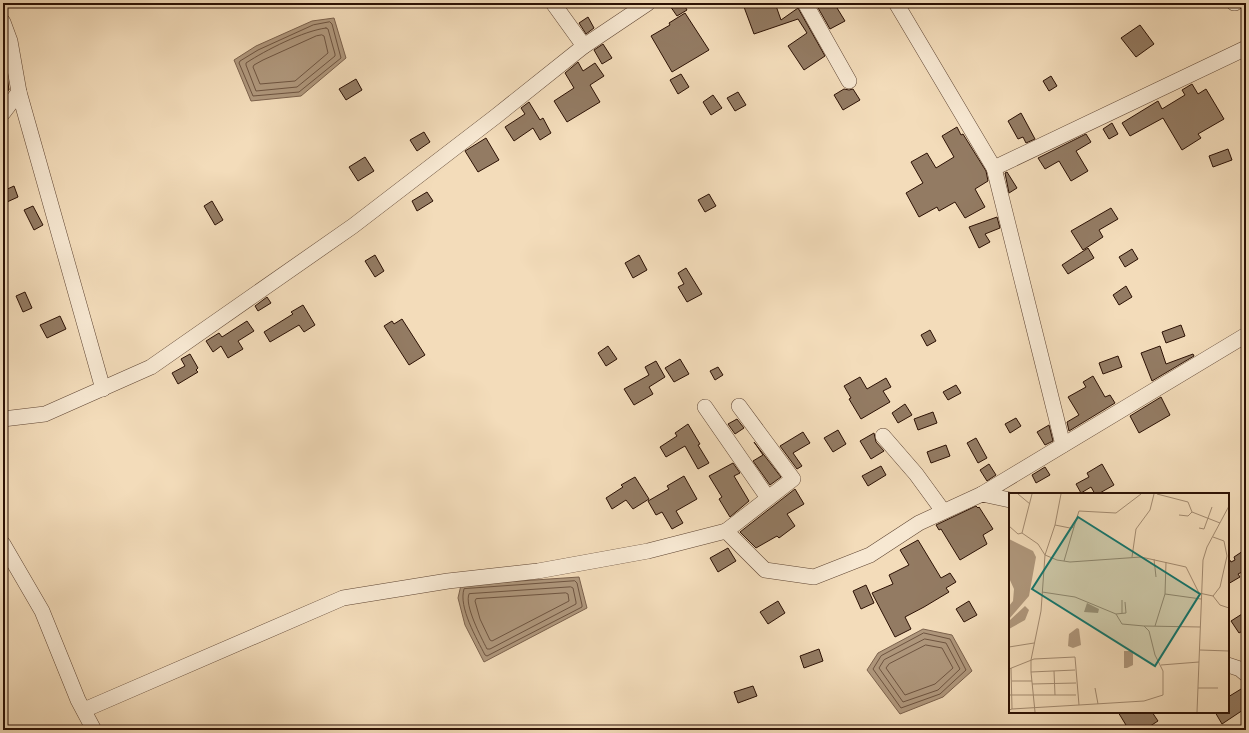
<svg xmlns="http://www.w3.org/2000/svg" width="1249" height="733" font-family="'Sorts Mill Goudy',serif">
<rect width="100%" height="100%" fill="#f3dcba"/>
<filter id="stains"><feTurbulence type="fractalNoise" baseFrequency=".005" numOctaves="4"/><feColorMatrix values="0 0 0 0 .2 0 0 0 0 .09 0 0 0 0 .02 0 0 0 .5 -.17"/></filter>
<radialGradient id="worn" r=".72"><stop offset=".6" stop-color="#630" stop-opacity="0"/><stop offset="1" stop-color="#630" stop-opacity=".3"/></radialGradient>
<g fill="#af977c" stroke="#7b614c">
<path d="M334,18L346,58L301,96L251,101L234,60L256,46L312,21Z"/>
<path d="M579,577L587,608L484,662L465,625L458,598L461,585Z"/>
<path d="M923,629L952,635L972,671L943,697L900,714L867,670L878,653Z"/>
</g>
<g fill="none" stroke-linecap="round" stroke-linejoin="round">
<g stroke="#6e5440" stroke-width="1">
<path d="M330,22L332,24L341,58L299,92L253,96L239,63L240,61L258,50L313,25Z"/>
<path d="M326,28L328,29L335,54V56L297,87L256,91L246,65V63C266,50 303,31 326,28Z"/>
<path d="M322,35L324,36L328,53L295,81L260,84L253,67L254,65L263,60L316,36Z"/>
<path d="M575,581L577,583L582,605V607L487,656L485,655C477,639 458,607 464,589Z"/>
<path d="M571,587L573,588L576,602V604L490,649H487C481,637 464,605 469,594Z"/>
<path d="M566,593L568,594L569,601L492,641L490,640L480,619L475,601L476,599Z"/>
<path d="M924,633L950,639L966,670L940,694L901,708L873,669L881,656Z"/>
<path d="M925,639L946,643L960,669L938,690L903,702L879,668L884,660Z"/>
<path d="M926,645L942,648L953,668L935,684L905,695L886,668L889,664Z"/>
</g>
</g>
<g fill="#937b63" stroke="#2c1104">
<path d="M668,3H683L687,10L677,16Z"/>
<path d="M756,3H775L781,20L798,8L825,56L804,70L788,46L807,33L798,19L754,34L744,7Z"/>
<path d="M822,3H834L845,21L830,29L817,6Z"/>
<path d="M685,13L709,50L672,72L651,36L670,25L669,23Z"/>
<path d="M588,17L594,28L586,34L579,23Z"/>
<path d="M1140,25L1154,44L1136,57L1121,38Z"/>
<path d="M603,44L612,58L602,64L594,50Z"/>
<path d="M4,58L9,90L3,93V59Z"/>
<path d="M578,62L583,71L595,63L604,76L590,85L600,102L567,122L554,101L574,88L565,73Z"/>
<path d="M681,74L689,87L678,94L670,80Z"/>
<path d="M1051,76L1057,86L1049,91L1043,81Z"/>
<path d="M356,79L362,90L346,100L339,89Z"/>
<path d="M1192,84L1198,94L1206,89L1224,119L1198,134L1201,138L1182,150L1163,118L1130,136L1122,123L1158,101L1162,109L1185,95L1182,90Z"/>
<path d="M844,89L849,90L853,89L860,100L843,110L834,95Z"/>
<path d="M738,92L746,105L735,111L727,98Z"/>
<path d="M713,95L722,108L711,115L703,102Z"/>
<path d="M529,102L540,120L543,118L551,133L540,140L533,128L514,141L505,127L525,114L521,108Z"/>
<path d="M1021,113L1035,139L1026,143L1023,137L1018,139L1008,121Z"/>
<path d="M1112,123L1118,134L1109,139L1103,129Z"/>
<path d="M957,127L961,135L963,134L986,171L988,181L975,189L985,207L965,218L955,202L939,211L937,207L919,217L906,193L923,183L911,162L927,153L936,168L954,157L942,136Z"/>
<path d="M424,132L430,142L417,151L410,140Z"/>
<path d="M1086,134L1091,142L1076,151L1088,171L1071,181L1059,161L1045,169L1038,158Z"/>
<path d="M486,138L499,160L478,172L465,151Z"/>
<path d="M1228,149L1232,160L1213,167L1209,156Z"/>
<path d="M365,157L374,171L358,181L349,167Z"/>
<path d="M1007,172L1017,188L1009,193L1005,173Z"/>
<path d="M14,186L18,197L7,202L3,191Z"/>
<path d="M427,192L433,201L417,211L412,201Z"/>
<path d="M709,194L716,206L705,212L698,200Z"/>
<path d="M212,201L223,220L215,225L204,206Z"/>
<path d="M33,206L43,225L34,230L24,210Z"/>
<path d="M1111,208L1118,219L1099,230L1103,237L1083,250L1071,231Z"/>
<path d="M997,217L1000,228L985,234L990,242L979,248L969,227Z"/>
<path d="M1088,248L1094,258L1068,274L1062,265Z"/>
<path d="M1132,249L1138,259L1125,267L1119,257Z"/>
<path d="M375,255L384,271L375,277L365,261Z"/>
<path d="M639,255L647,270L633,278L625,263Z"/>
<path d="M686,268L702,294L687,302L678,287L684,284L678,273Z"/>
<path d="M1126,286L1132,297L1119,305L1113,295Z"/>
<path d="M25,292L32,308L23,312L16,296Z"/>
<path d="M267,297L271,303L258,311L255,306Z"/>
<path d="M303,305L315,325L304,332L299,325L270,342L264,332L293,314L291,312Z"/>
<path d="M60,316L66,329L47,338L40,325Z"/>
<path d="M402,319L425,355L409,365L384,326L392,321L394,324Z"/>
<path d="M247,321L254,331L238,341L243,349L228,358L221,346L213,352L206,341L219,333L222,337Z"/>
<path d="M1181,325L1185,336L1166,343L1162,332Z"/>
<path d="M930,330L936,341L927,346L921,335Z"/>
<path d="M608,346L617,359L606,366L598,353Z"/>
<path d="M1160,346L1166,364L1193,354L1194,356L1152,381L1141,353Z"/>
<path d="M190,354L198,368L196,370L198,372L178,384L172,373L185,366L181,359Z"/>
<path d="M1118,356L1122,367L1103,374L1099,363Z"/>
<path d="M680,359L689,374L674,382L665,368Z"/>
<path d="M656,361L665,377L649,387L653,394L634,405L624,389L649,375L645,367Z"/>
<path d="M718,367L723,375L715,380L710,371Z"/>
<path d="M1093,376L1105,397L1110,395L1115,403L1069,431L1067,422L1079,415L1068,397L1086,387L1083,382Z"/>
<path d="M860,377L867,389L886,378L891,387L883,391L890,402L861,419L849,399L851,398L844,386Z"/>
<path d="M956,385L961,393L948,400L943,392Z"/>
<path d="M1161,397L1170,415L1139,433L1130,416Z"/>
<path d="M905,404L912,415L898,423L892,413Z"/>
<path d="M933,412L937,423L918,430L914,419Z"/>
<path d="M1016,418L1021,426L1010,433L1005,424Z"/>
<path d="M737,419L744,428L735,434L728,424Z"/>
<path d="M688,424L700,444L698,445L709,463L698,469L685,446L666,457L660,447L677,436L675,433Z"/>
<path d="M1049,425L1053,441L1045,445L1037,432Z"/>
<path d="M838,430L846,444L833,452L824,438Z"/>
<path d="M803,432L810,443L793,453L802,466L797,469L780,446Z"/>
<path d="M874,433L876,442L884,451L871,459L860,441Z"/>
<path d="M976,438L987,458L978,463L967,443Z"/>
<path d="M754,442L781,477L770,485L753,461L763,455Z"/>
<path d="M946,445L950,456L931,463L927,452Z"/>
<path d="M733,463L740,473L734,476L749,501L730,517L719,499L722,497L709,476Z"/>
<path d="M989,464L996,475L987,481L980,470Z"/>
<path d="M1102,464L1114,485L1098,494H1095L1091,487L1081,493L1076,484L1089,477L1087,473Z"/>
<path d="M881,466L886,475L868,486L862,476Z"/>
<path d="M1045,467L1050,475L1036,483L1032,475Z"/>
<path d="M684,476L697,499L676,511L683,523L672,529L662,512L656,515L648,501L669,489L667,486Z"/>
<path d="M635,477L649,499L633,509L626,500L612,509L606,498L623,487L621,485Z"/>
<path d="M795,489L804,504L787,514L795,526L779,538L777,536L756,548L740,532Z"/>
<path d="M976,506L978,508L979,507L993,529L983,535L987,544L960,560L941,529L939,530L936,525Z"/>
<path d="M918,540L941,578L950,573L956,582L946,588L949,592L924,607L905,617L911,629L895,637L872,593L893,584L889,575L909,565L900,550Z"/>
<path d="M728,548L736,561L718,572L710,558Z"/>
<path d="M1246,549V578L1242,572L1238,574L1240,577L1228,584V557L1231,562L1235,560L1234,557Z"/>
<path d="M866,585L874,603L861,609L853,591Z"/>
<path d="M778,601L785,613L768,624L760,612Z"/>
<path d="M969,601L977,615L964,622L956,609Z"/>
<path d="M1242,614L1246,621V629L1239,633L1231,621Z"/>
<path d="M819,649L823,661L804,668L800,656Z"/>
<path d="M753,686L757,696L738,703L734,692Z"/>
<path d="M1246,686V708L1222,724L1215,712H1228V697Z"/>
<path d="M1118,712H1152L1158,721L1144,730H1129Z"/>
</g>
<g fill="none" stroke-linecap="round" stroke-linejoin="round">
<g stroke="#5e4432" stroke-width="16">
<g id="minor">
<path d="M553,3L584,46"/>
<path d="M805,3L849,81"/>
<path d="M896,3L994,168L1063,445"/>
<path d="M1234,3H1235"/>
<path d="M3,22L10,41L19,92L3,113"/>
<path d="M19,92L103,389"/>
<path d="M994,168L1246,48"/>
<path d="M705,407L768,498"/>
<path d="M3,419L45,414L151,367L353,226L495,117L584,46L648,3"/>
<path d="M883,436L916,474L943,511"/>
<path d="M982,494L1246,335"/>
<path d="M726,531L793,479L739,406"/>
<path d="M3,544L42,611L78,700L94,730"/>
<path d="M1228,665L1240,669L1246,674"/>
<path d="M84,710L343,598L448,581L538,571L648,551L726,531L765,570L814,577L870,555L919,523L982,494L1010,500"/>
</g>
</g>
<use href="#minor" stroke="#f7e8d2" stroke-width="15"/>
</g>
<g transform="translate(1009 493)">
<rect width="220" height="220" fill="#f3dcba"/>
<path d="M0,46L24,58L27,64L20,103L0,126V113L4,108L5,96L0,85ZM78,110L90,116L89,120L75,119ZM16,113L20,117L16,127L0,136V128ZM68,135L70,136L72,152L64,155L59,153L60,141ZM115,158H124V172L118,175H115Z" fill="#af977c"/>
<path fill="none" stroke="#a38b71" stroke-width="1" d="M9,1L21,11M23,1L13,40L29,51L36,62L32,118L22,167V179L66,177M52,1L46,32L61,35L65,34L70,18L107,20L132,1M148,1L179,9L183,19L211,30M170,22L179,23L183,19M46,32L36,62L48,67L61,69L132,64L177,74L190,100L204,103L211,112L220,115M0,33L9,41L13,40M190,35L195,36L203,14M204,44L215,48L218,63L211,94L204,103M123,64L127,36L141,17L145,1M145,66L147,84M55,68L65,34M156,101L192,106M113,107V120M107,121L117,120L116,109M135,133L191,134M146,133L156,101L157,69M0,154L25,150M191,157L220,158M152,172L190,169M0,176L25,166L66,164L70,212L135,208L154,202V178L146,162L140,138L135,133L113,131L107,121L66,104L33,99M45,178L46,202M22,179L26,219M3,188H23M23,191L67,190M86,195L89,211M189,195H209M1,202H67M3,216L70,212M0,217L3,216L2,175M188,219L194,67L198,54L220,13"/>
<path fill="#0f766e" fill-opacity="0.15" stroke="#0f766e" stroke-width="2" d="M69,24L191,101L146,173L23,96Z"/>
<rect width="220" height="220" fill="none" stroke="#2c1104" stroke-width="2"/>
</g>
<rect width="1249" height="733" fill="none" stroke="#f3dcba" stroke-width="16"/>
<rect x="4" y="4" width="1241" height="725" fill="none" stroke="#2c1104" stroke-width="2"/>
<rect x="8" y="8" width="1233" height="717" fill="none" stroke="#2c1104"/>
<rect width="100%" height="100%" filter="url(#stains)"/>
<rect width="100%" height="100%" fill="url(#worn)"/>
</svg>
